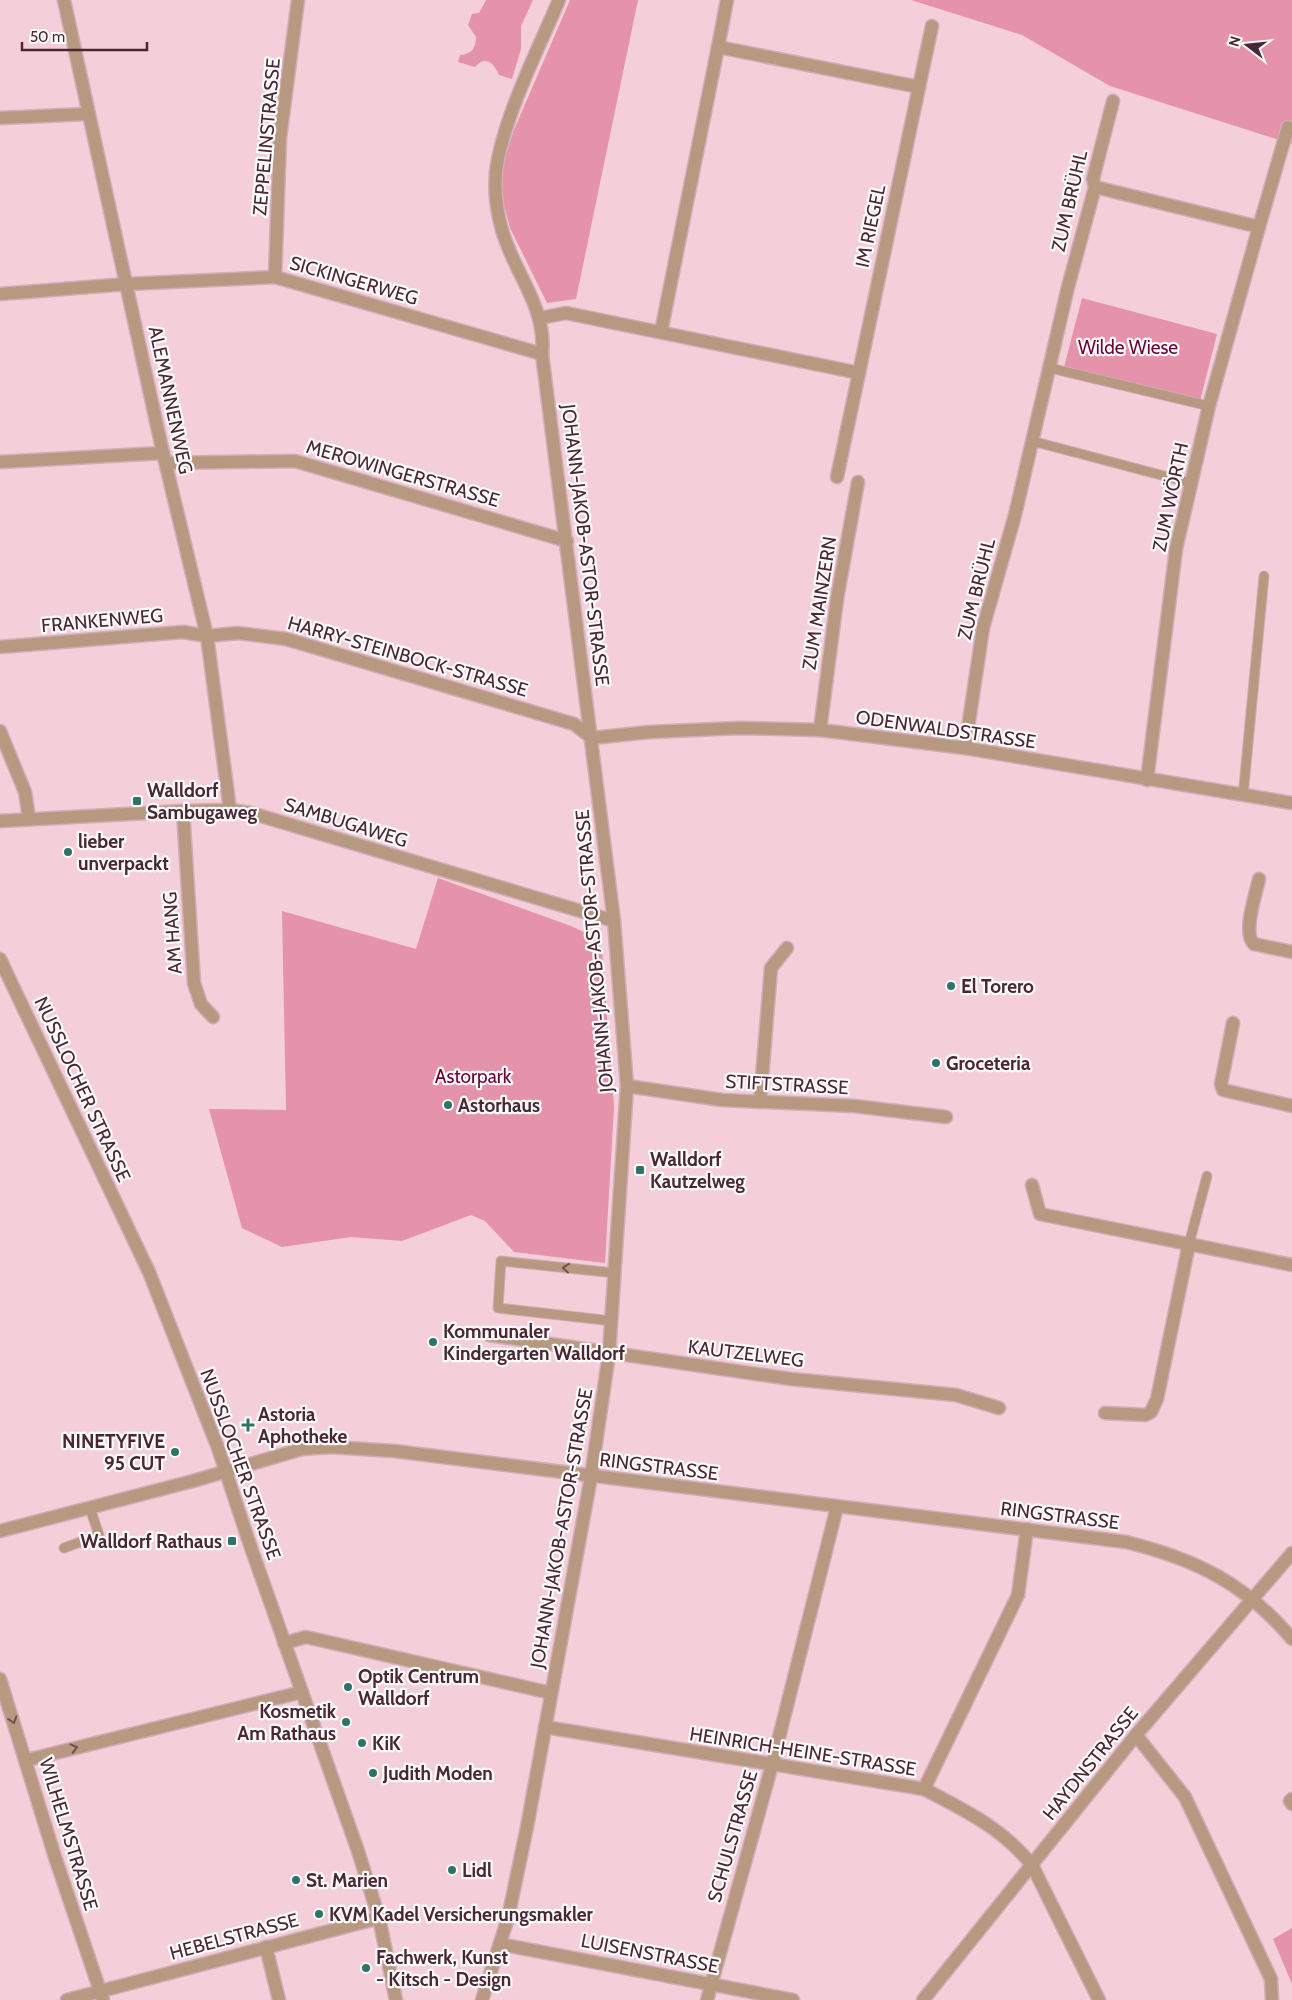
<svg xmlns="http://www.w3.org/2000/svg" width="1292" height="2000" font-family="Cabin,sans-serif">
  <style>
    .green { fill: #e493ab }
    .lines { fill: none; stroke-linecap: round; stroke-linejoin: round }
    .service-casing { stroke: #d2adb8; stroke-width: 11 }
    .minor-casing { stroke: #d2adb8; stroke-width: 15 }
    .tertiary-casing { stroke: #d2adb8; stroke-width: 15 }
    .service { stroke: #b79981; stroke-width: 9 }
    .minor { stroke: #b79981; stroke-width: 12 }
    .tertiary { stroke: #b79981; stroke-width: 12 }
    .oneway { stroke: #704f4e }
    .poi-dot { fill: #2d7367; stroke: #fbfbfb; stroke-width: 2 }
    .labels { text-anchor: middle; stroke-width: 4.5; stroke-linejoin: round; paint-order: stroke }
    .street-label { font-size: 19px; fill: #4a2732; stroke: #fbfbfb }
    .park-label { font-size: 19px; fill: #6b0235; stroke: #fbfbfb }
    .poi-label { font-size: 19px; font-weight: bold; fill: #4a2732; stroke: #fbfbfb; text-anchor: start }
  </style>
  <rect width="100%" height="100%" fill="#f4cfd9"/>
  <!-- green -->
  <g class="green">
    <path d="M486 0H533L521 26V49L512 79 499 75C494 63 485 55 475 67L458 62 460 55C472 54 476 48 476 37L468 25 472 14 479 13Z"/>
    <polygon points="570,0 638,0 576,299 547,303 510,228 503,201 503,165 513,132"/>
    <polygon points="911,0 1292,0 1292,144 1110,86 1022,35"/>
    <polygon points="1082,298 1217,334 1200,401 1064,367"/>
    <polygon points="438,878 571,926 592,936 602,949 614,1107 605,1263 514,1252 485,1221 471,1215 402,1241 351,1237 282,1247 242,1228 209,1109 286,1110 282,911 416,949"/>
    <polygon points="1292,1928 1292,1984 1273,1939"/>
  </g>
  <g class="lines">
    <defs>
      <g id="service">
        <polyline points="1050,368 1209,406"/>
        <polyline points="1032,441 1191,483"/>
        <polyline points="1243,796 1264,576"/>
        <polyline points="1189,1244 1207,1176"/>
        <polyline points="612,1321 498,1308 501,1261 615,1273"/>
        <polyline points="64,1548 99,1535 90,1508"/>
      </g>
      <g id="minor">
        <polyline points="64,0 163,453 207,636 230,810"/>
        <polyline points="718,47 727,0"/>
        <polyline points="919,87 932,26"/>
        <polyline points="0,118 87,114"/>
        <polyline points="1095,187 1259,227 1209,406 1176,549 1147,780"/>
        <polyline points="1259,227 1288,127"/>
        <polyline points="275,277 280,138 298,0"/>
        <polyline points="0,294 127,284 275,277 542,354"/>
        <polyline points="540,318 566,313 859,373 919,87 718,47 661,332"/>
        <polyline points="0,462 163,453"/>
        <polyline points="166,463 295,461 567,541"/>
        <polyline points="837,477 859,373"/>
        <polyline points="0,647 183,632 207,636 238,633 286,639 574,724 592,738 650,732 739,728 820,730 965,748 1292,803"/>
        <polyline points="820,730 837,599 858,482"/>
        <polyline points="0,731 25,792 29,818"/>
        <polyline points="965,748 983,628 1015,515 1068,287 1095,187 1093,179 1113,101"/>
        <polyline points="183,811 194,983 201,1004 213,1017"/>
        <polyline points="0,821 183,811 230,810 251,813 614,921"/>
        <path d="M1259 879C1256 894 1242 933 1254 944L1292 952"/>
        <polyline points="1233,1023 1221,1084 1223,1090 1292,1106"/>
        <polyline points="627,1086 722,1100 854,1106 946,1117"/>
        <polyline points="760,1102 771,968 787,948"/>
        <polyline points="1032,1185 1040,1214 1292,1265"/>
        <polyline points="489,1335 791,1379 956,1395 999,1408"/>
        <polyline points="1105,1413 1145,1415 1151,1412 1157,1399 1189,1244"/>
        <path d="M0 1531 193 1481 302 1449 331 1447 394 1451 1126 1542C1195 1559 1245 1583 1292 1639"/>
        <polyline points="284,1643 306,1637 551,1693"/>
        <polyline points="0,1679 54,1854 103,2000"/>
        <path d="M545 1727 924 1789C966 1811 1002 1828 1032 1865L1099 2000"/>
        <polyline points="1136,1735 1185,1797 1271,1979 1272,2000"/>
        <polyline points="27,1760 302,1692"/>
        <polyline points="924,1789 1018,1595 1027,1529"/>
        <polyline points="1292,1799 1290,1801 1292,1804"/>
        <polyline points="500,1944 793,2000"/>
        <polyline points="266,1947 279,2000"/>
        <polyline points="67,2000 379,1918"/>
        <path d="M482 2000 508 1918 527 1827 591 1477 609 1354 627 1086 614 921 542 354C547 307 514 273 502 230 496 208 493 182 498 159 509 106 538 50 559 0"/>
        <polyline points="707,2000 772,1765 837,1507"/>
        <polyline points="923,2000 1136,1735 1292,1553"/>
      </g>
      <polyline id="tertiary" points="0,959 149,1272 218,1448 249,1542 358,1851 379,1918 396,2000"/>
    </defs>
    <!-- service casing -->
    <use href="#service" class="service-casing"/>
    <!-- minor casing -->
    <use href="#minor" class="minor-casing"/>
    <!-- tertiary casing -->
    <use href="#tertiary" class="tertiary-casing"/>
    <!-- service -->
    <use href="#service" class="service"/>
    <!-- minor -->
    <use href="#minor" class="minor"/>
    <!-- tertiary -->
    <use href="#tertiary" class="tertiary"/>
  </g>
  <!-- one-way arrows -->
  <defs><path id="oneway-chevron" d="M-2-3.5L2.5 0L-2 3.5" fill="none" stroke-width="1.6" stroke-linecap="round" stroke-linejoin="round" transform="scale(1.25)"/></defs>
  <g class="oneway">
    <use href="#oneway-chevron" transform="translate(566 1268) rotate(-174)"/>
    <use href="#oneway-chevron" transform="translate(13 1720) rotate(72)"/>
    <use href="#oneway-chevron" transform="translate(74 1748) rotate(-14)"/>
  </g>
  <!-- markers -->
  <g class="poi-dot">
    <rect x="132" y="796" width="10" height="10" rx="2.5"/>
    <circle cx="68" cy="852" r="5"/>
    <circle cx="951" cy="986" r="5"/>
    <circle cx="936" cy="1063" r="5"/>
    <circle cx="448" cy="1105" r="5"/>
    <rect x="635" y="1165" width="10" height="10" rx="2.5"/>
    <circle cx="433" cy="1342" r="5"/>
    <path d="M245.5 1417.5h5v5h5v5h-5v5h-5v-5h-5v-5h5z"/>
    <circle cx="175" cy="1452" r="5"/>
    <rect x="227" y="1536" width="10" height="10" rx="2.5"/>
    <circle cx="348" cy="1687" r="5"/>
    <circle cx="346" cy="1722" r="5"/>
    <circle cx="362" cy="1743" r="5"/>
    <circle cx="373" cy="1773" r="5"/>
    <circle cx="452" cy="1870" r="5"/>
    <circle cx="296" cy="1880" r="5"/>
    <circle cx="319" cy="1914" r="5"/>
    <circle cx="366" cy="1968" r="5"/>
  </g>
  <g class="labels">
    <!-- street labels -->
    <g class="street-label">
      <text transform="translate(266 137) rotate(-85)" y="7">ZEPPELINSTRASSE</text>
      <text transform="translate(1069 201) rotate(-77)" y="7">ZUM BRÜHL</text>
      <text transform="translate(870 226) rotate(-78)" y="7">IM RIEGEL</text>
      <text transform="translate(354 280) rotate(16)" y="7">SICKINGERWEG</text>
      <text transform="translate(171 400) rotate(78)" y="7">ALEMANNENWEG</text>
      <text transform="translate(403 473) rotate(16)" y="7">MEROWINGERSTRASSE</text>
      <text transform="translate(1170 497) rotate(-78)" y="7">ZUM WÖRTH</text>
      <text transform="translate(586 545) rotate(83)" y="7">JOHANN-JAKOB-ASTOR-STRASSE</text>
      <text transform="translate(976 589) rotate(-76)" y="7">ZUM BRÜHL</text>
      <text transform="translate(819 603) rotate(-81)" y="7">ZUM MAINZERN</text>
      <text transform="translate(102 620) rotate(-5)" y="7">FRANKENWEG</text>
      <text transform="translate(408 656) rotate(16)" y="7">HARRY-STEINBOCK-STRASSE</text>
      <text transform="translate(946 729) rotate(8)" y="7">ODENWALDSTRASSE</text>
      <text transform="translate(346 822) rotate(17)" y="7">SAMBUGAWEG</text>
      <text transform="translate(172 933) rotate(-94)" y="7">AM HANG</text>
      <text transform="translate(594 951) rotate(-95)" y="7">JOHANN-JAKOB-ASTOR-STRASSE</text>
      <text transform="translate(787 1084) rotate(3)" y="7">STIFTSTRASSE</text>
      <text transform="translate(83 1089) rotate(65)" y="7">NUSSLOCHER STRASSE</text>
      <text transform="translate(746 1353) rotate(7)" y="7">KAUTZELWEG</text>
      <text transform="translate(241 1464) rotate(70)" y="7">NUSSLOCHER STRASSE</text>
      <text transform="translate(659 1466) rotate(7)" y="7">RINGSTRASSE</text>
      <text transform="translate(1060 1515) rotate(7)" y="7">RINGSTRASSE</text>
      <text transform="translate(561 1528) rotate(-80)" y="7">JOHANN-JAKOB-ASTOR-STRASSE</text>
      <text transform="translate(803 1751) rotate(9)" y="7">HEINRICH-HEINE-STRASSE</text>
      <text transform="translate(1090 1763) rotate(-51)" y="7">HAYDNSTRASSE</text>
      <text transform="translate(69 1834) rotate(73)" y="7">WILHELMSTRASSE</text>
      <text transform="translate(732 1836) rotate(-74)" y="7">SCHULSTRASSE</text>
      <text transform="translate(234 1936) rotate(-15)" y="7">HEBELSTRASSE</text>
      <text transform="translate(650 1953) rotate(11)" y="7">LUISENSTRASSE</text>
    </g>
    <!-- park labels -->
    <g class="park-label">
      <text x="1128" y="354">Wilde Wiese</text>
      <text x="473" y="1083">Astorpark</text>
    </g>
    <!-- poi labels -->
    <g class="poi-label">
      <text x="147" y="797">Walldorf<tspan x="147" dy="22">Sambugaweg</tspan></text>
      <text x="78" y="848">lieber<tspan x="78" dy="22">unverpackt</tspan></text>
      <text x="961" y="993">El Torero</text>
      <text x="946" y="1070">Groceteria</text>
      <text x="458" y="1112">Astorhaus</text>
      <text x="650" y="1166">Walldorf<tspan x="650" dy="22">Kautzelweg</tspan></text>
      <text x="443" y="1338">Kommunaler<tspan x="443" dy="22">Kindergarten Walldorf</tspan></text>
      <text x="258" y="1421">Astoria<tspan x="258" dy="22">Aphotheke</tspan></text>
      <text x="165" y="1448" text-anchor="end">NINETYFIVE<tspan x="165" dy="22">95 CUT</tspan></text>
      <text x="222" y="1548" text-anchor="end">Walldorf Rathaus</text>
      <text x="358" y="1683">Optik Centrum<tspan x="358" dy="22">Walldorf</tspan></text>
      <text x="336" y="1718" text-anchor="end">Kosmetik<tspan x="336" dy="22">Am Rathaus</tspan></text>
      <text x="372" y="1750">KiK</text>
      <text x="383" y="1780">Judith Moden</text>
      <text x="462" y="1877">Lidl</text>
      <text x="306" y="1887">St. Marien</text>
      <text x="329" y="1921">KVM Kadel Versicherungsmakler</text>
      <text x="376" y="1964">Fachwerk, Kunst<tspan x="376" dy="22">- Kitsch - Design</tspan></text>
    </g>
  </g>
  <!-- north arrow -->
  <g transform="translate(1247 45) rotate(286)" stroke="#fbfbfb" stroke-width="4" paint-order="stroke">
  <path d="M0-4L9 19L0 12L-9 19Z" fill="#4a2732"/>
  <text y="-8" font-size="14" font-weight="bold" text-anchor="middle" fill="#4a2732">N</text>
  </g>
  <!-- scale -->
  <path d="M22 42v8h125v-8" fill="none" stroke="#4a2732" stroke-width="2.5"/>
  <text x="30" y="42" font-size="15" fill="#4a2732" stroke="#fbfbfb" stroke-width="4" paint-order="stroke">50 m</text>
</svg>
